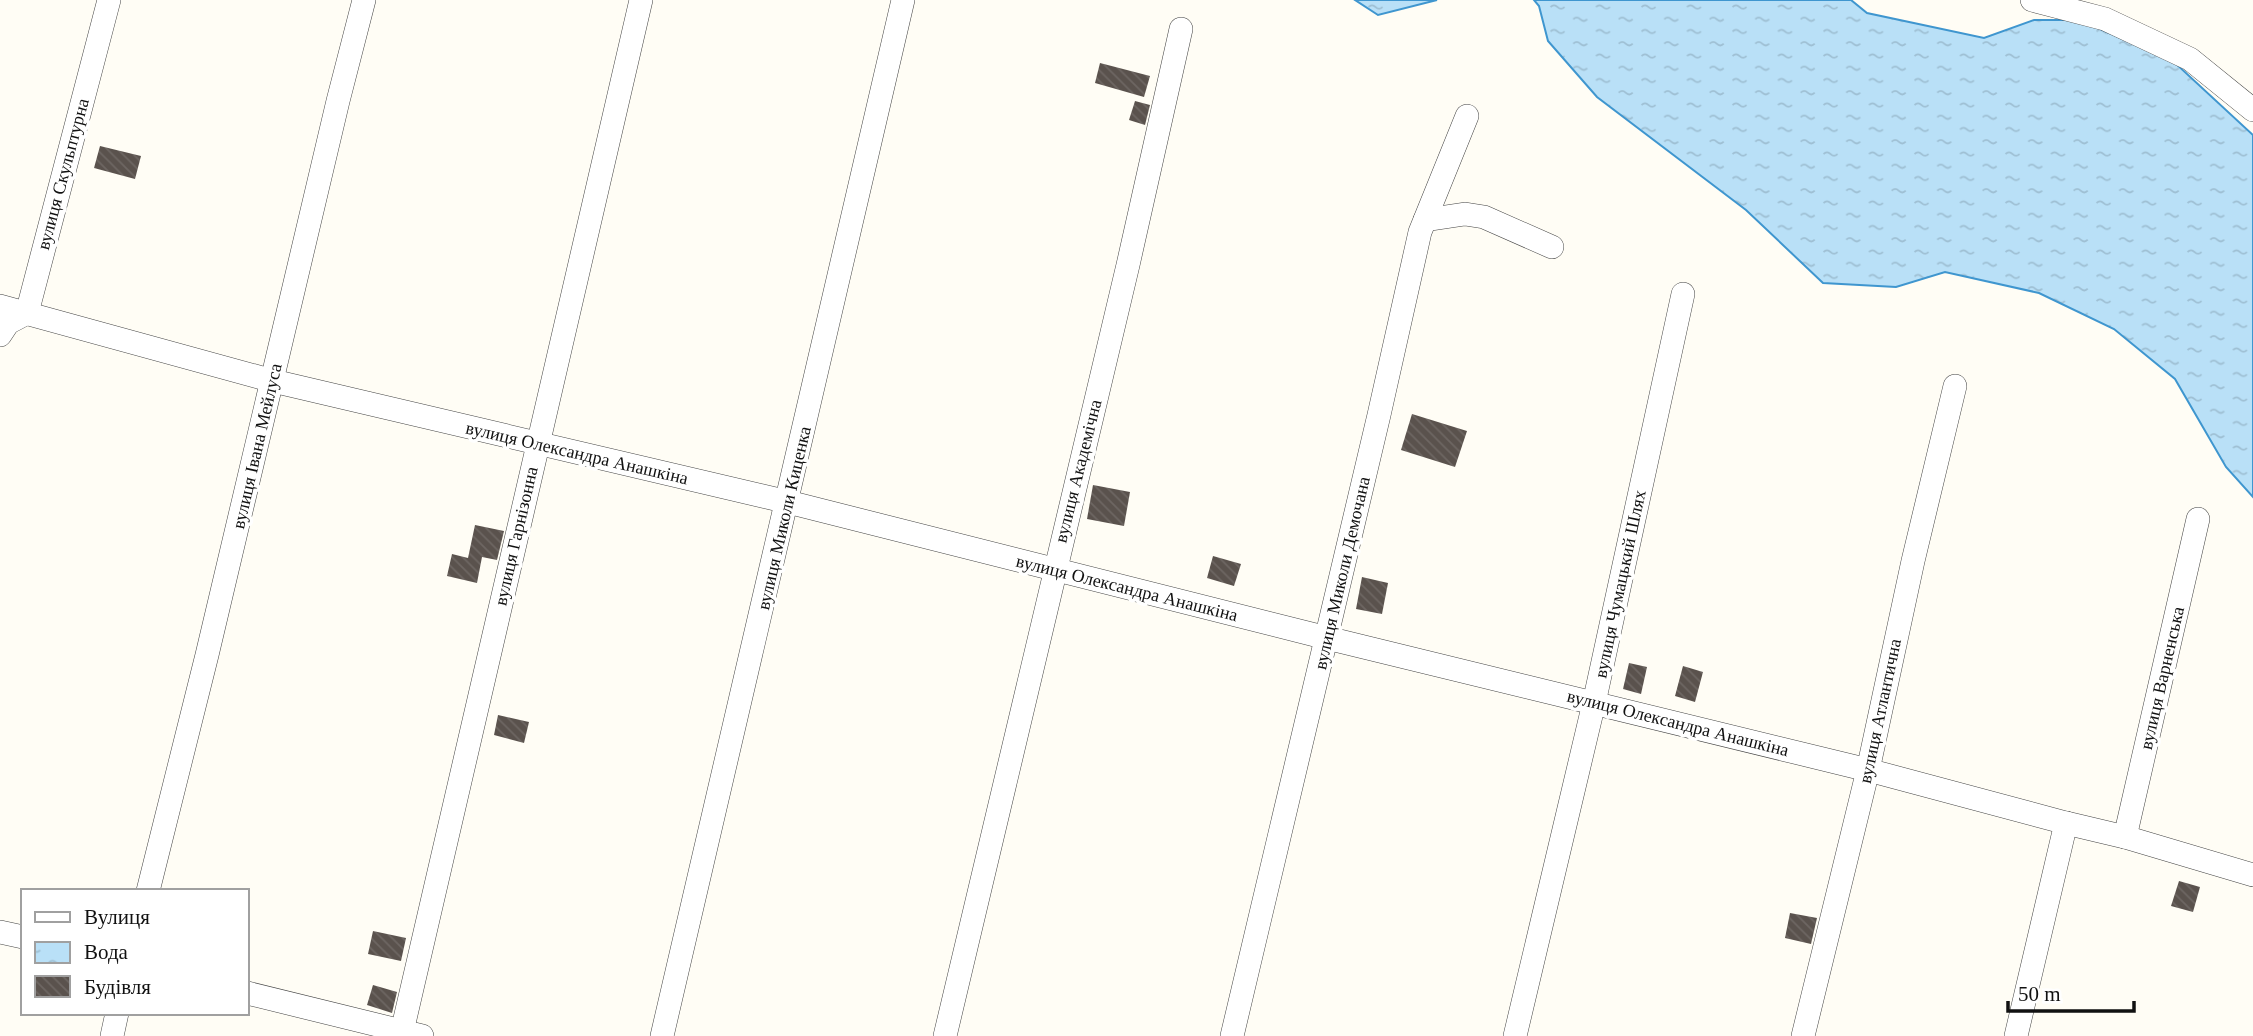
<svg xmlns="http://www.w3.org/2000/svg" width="2253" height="1036" font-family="'Times New Roman',serif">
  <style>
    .water { fill: url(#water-ripples); stroke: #3f96cf; stroke-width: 2 }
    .building { fill: url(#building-back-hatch) }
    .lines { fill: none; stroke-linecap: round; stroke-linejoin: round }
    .minor-casing { stroke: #444; stroke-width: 24 }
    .minor { stroke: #fff; stroke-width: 23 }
    .labels { text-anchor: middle; stroke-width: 7; stroke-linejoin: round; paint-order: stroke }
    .street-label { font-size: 18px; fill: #111; stroke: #fff }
  </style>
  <defs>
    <pattern id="water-ripples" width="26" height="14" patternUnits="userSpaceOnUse" patternTransform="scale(1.75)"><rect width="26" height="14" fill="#b9e0f7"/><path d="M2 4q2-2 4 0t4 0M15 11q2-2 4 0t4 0" fill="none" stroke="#9ebfd3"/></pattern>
    <pattern id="building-back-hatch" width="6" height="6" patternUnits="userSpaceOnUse" patternTransform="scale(1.75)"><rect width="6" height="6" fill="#5a524d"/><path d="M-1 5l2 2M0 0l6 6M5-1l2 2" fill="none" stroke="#6d6662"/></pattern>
  </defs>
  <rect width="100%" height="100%" fill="#fffdf5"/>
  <!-- water -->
  <g class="water">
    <polygon points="1355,0 1437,0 1378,15"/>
    <polygon points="1534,0 1851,0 1867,13 1984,38 2034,20 2080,20 2173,61 2253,135 2253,497 2226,467 2175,379 2114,329 2039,293 1945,272 1896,287 1823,283 1746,210 1597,97 1548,41 1539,6"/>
  </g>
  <!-- building -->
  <g class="building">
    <polygon points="1100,63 1150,76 1144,97 1095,83"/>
    <polygon points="1135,101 1150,105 1145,125 1129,120"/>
    <polygon points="100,146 141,156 135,179 94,168"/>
    <polygon points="1412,414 1467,431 1455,467 1401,450"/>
    <polygon points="1093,485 1130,492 1124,526 1087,519"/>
    <polygon points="475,525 504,531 497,560 482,557 477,583 447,576 452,554 468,558"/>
    <polygon points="1213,556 1241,564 1234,586 1207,578"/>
    <polygon points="1362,577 1388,583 1382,614 1356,609"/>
    <polygon points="1629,663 1647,667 1641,694 1623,689"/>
    <polygon points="1683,666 1703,672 1695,702 1675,696"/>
    <polygon points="498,715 529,722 524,743 494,735"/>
    <polygon points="2179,881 2200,887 2193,912 2171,906"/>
    <polygon points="1790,913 1817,918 1811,944 1785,938"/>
    <polygon points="373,931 406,938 401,961 368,954"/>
    <polygon points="373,985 397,992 392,1013 367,1005"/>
  </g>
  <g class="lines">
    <defs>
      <g id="minor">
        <polyline points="2032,0 2105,19 2190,59 2253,110"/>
        <polyline points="1425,220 1465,214 1484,217 1552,247"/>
        <polyline points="0,306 273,381 788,502 1327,638 1868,770 2066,823 2125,837 2253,875"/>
        <polyline points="0,335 8,323 27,313 109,0"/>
        <polyline points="2125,837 2198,519"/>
        <polyline points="148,891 207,655 338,101 364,0"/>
        <polyline points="0,932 23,937"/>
        <polyline points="247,993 422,1036"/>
        <polyline points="112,1036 117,1013"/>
        <polyline points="401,1036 641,0"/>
        <polyline points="662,1036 903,0"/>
        <polyline points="945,1036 1128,265 1181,29"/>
        <polyline points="1232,1036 1379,415 1420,232 1467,116"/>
        <polyline points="1515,1036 1594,703 1683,294"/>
        <polyline points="1803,1036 1868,770 1913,561 1955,386"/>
        <polyline points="2016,1036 2066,823"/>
      </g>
    </defs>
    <!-- minor casing -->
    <use href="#minor" class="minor-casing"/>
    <!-- minor -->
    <use href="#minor" class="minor"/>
  </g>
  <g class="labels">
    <!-- street labels -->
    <g class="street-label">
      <text transform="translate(63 174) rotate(-75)" y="6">вулиця Скульптурна</text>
      <text transform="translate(257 446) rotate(-77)" y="6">вулиця Івана Мейлуса</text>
      <text transform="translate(577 453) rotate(13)" y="6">вулиця Олександра Анашкіна</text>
      <text transform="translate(1078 471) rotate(-76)" y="6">вулиця Академічна</text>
      <text transform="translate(784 518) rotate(-77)" y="6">вулиця Миколи Киценка</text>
      <text transform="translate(516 536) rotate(-77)" y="6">вулиця Гарнізонна</text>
      <text transform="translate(1342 573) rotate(-77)" y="6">вулиця Миколи Демочана</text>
      <text transform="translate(1620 584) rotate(-78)" y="6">вулиця Чумацький Шлях</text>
      <text transform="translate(1127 588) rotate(14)" y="6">вулиця Олександра Анашкіна</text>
      <text transform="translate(2162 678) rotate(-77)" y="6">вулиця Варненська</text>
      <text transform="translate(1880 711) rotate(-78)" y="6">вулиця Атлантична</text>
      <text transform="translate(1678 723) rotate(14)" y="6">вулиця Олександра Анашкіна</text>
    </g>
  </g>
  <!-- legend -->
  <rect x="21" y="889" width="228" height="126" fill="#ffffff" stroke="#a0a0a0" stroke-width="2"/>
  <rect x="35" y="912" width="35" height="10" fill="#ffffff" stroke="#a0a0a0" stroke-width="2"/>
  <text x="84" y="924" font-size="21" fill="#111111">Вулиця</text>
  <rect x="35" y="942" width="35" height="21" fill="url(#water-ripples)" stroke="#a0a0a0" stroke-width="2"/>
  <text x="84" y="959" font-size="21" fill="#111111">Вода</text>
  <rect x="35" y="976" width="35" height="21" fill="url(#building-back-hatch)" stroke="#a0a0a0" stroke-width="2"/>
  <text x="84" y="994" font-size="21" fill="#111111">Будівля</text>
  <!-- scale -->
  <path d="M2008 1001v10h126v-10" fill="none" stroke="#111111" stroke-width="3.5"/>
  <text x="2018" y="1001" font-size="21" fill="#111111" stroke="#ffffff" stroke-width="5" paint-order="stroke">50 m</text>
</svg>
